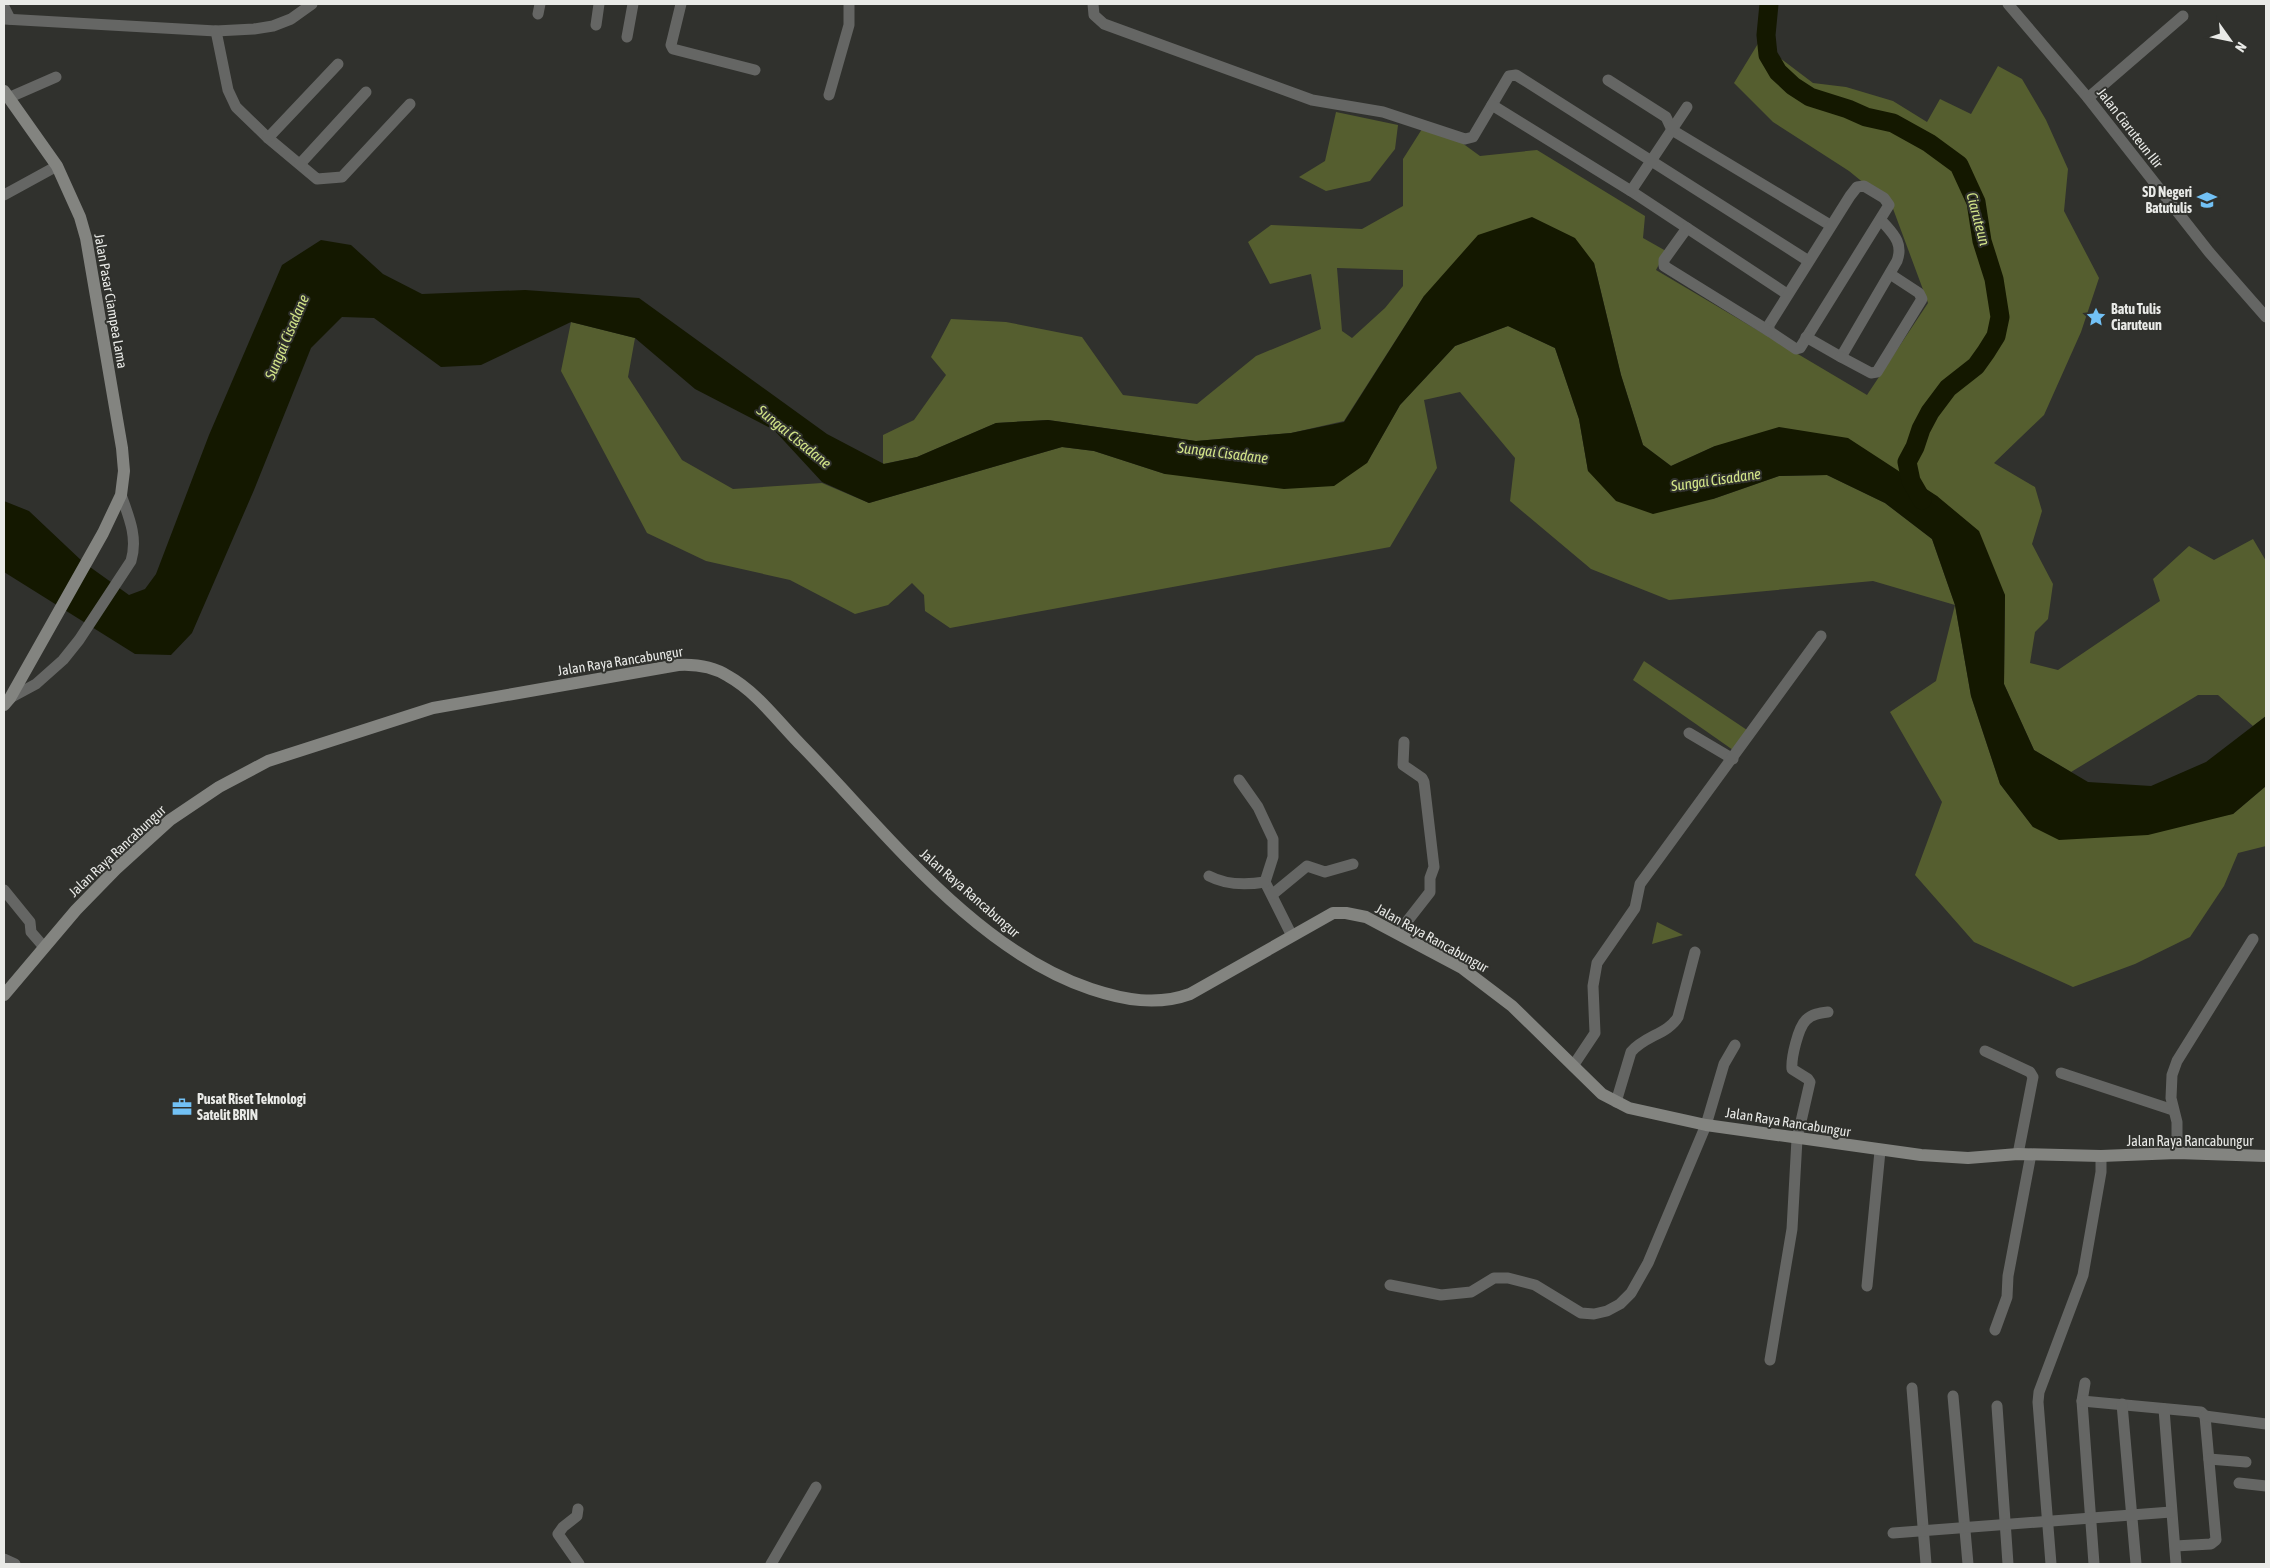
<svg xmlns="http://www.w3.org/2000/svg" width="2270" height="1568" font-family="'Asap Condensed',sans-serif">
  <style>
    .green { fill: #555e2f; fill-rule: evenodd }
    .water { fill: #141800 }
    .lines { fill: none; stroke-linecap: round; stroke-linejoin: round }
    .river { stroke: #141800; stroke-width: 19 }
    .street { stroke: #656664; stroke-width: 11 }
    .secondary { stroke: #838480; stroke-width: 12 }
    .labels { text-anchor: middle; stroke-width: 4; stroke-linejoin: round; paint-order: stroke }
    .street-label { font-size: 14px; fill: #e9eae7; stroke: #30312d }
    .poi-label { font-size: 14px; font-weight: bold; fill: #e9eae7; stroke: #30312d; text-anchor: start }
    .water-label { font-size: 15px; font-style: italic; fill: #d2e488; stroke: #30312d }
  </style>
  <rect width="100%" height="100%" fill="#30312d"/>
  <!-- green -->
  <g class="green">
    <path d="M1759 42 1813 83 1846 87 1893 101 1927 122 1940 99 1971 114 1998 66 2022 79 2046 120 2068 169 2064 211 2099 278 2081 332 2044 415 1994 463 2035 487 2042 511 2032 544 2053 584 2048 619 2035 632 2030 663 2058 670 2160 601 2153 579 2189 546 2214 560 2253 539 2266 561V716L2253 726 2218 695H2198L2071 772 2034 750 2004 684 2005 595 1937 496 1715 446 1671 466 1643 445 1621 375 1594 263 1424 296 1344 421 1291 433 1196 441 1048 420 996 423 917 457 883 464V435L914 420 946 375 931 357 951 319 1006 322 1082 337 1123 395 1197 404 1256 356 1321 329 1311 274 1270 284 1248 242 1271 225 1362 229 1403 206V159L1422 129 1447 132 1480 156 1537 150 1645 216 1643 238 1666 251 1656 270 1867 395 1928 303 1892 206 1849 171 1773 122 1734 83ZM1337 268 1403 270V286L1385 308 1352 338 1342 331Z"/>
    <polygon points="1336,112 1398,125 1395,149 1370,181 1326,191 1299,177 1325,161"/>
    <polygon points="571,322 635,338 628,377 682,460 733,489 822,483 869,503 1062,447 1094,451 1165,474 1367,463 1400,405 1455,346 1508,326 1555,348 1579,419 1588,471 1713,499 1779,476 1827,475 1885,503 1932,539 1955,605 1971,696 2000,784 2033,827 2233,814 2266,786 2266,846 2238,853 2224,886 2190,937 2135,964 2073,987 1974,942 1915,875 1942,802 1890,712 1936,681 1955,605 1873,581 1669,600 1591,569 1510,501 1515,458 1460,392 1424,400 1437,468 1390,547 950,628 925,611 924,595 912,583 888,605 855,614 790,580 706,561 647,533 561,371"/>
    <polygon points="1644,661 1747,730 1733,750 1633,680"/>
    <polygon points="1657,922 1683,935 1652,944"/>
  </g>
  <!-- water -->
  <polygon class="water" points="1532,217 1575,238 1594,263 1621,375 1643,445 1671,466 1715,446 1779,427 1848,438 1937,496 1979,531 2005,595 2004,684 2034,750 2088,782 2151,786 2206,762 2266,716 2266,786 2233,814 2148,835 2059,840 2033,827 2000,784 1971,696 1955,605 1932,539 1885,503 1827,475 1779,476 1713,499 1653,514 1616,501 1588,471 1579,419 1555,348 1508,326 1455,346 1400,405 1367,463 1334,486 1284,489 1165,474 1094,451 1062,447 869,503 822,482 774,430 695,389 635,338 571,322 481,365 441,367 374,318 342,317 311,348 254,490 192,633 171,655 135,654 4,572 4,501 29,511 83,562 129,595 145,589 156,574 209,435 282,265 321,240 351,245 383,274 422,294 525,290 639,298 827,434 884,464 917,457 996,423 1048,420 1196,441 1291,433 1344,422 1424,296 1478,235"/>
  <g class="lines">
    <!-- river -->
    <polyline class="river" points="1769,4 1766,35 1768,55 1778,72 1793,86 1810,97 1848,109 1866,117 1893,123 1929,143 1959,165 1976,202 1982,241 1994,279 2000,317 1996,336 1986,352 1976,366 1948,388 1930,412 1921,429 1915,447 1907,462 1911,481 1922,500"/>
    <!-- street -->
    <g class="street">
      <polyline points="681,4 671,45 673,49 755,70"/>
      <polyline points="1093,4 1094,15 1104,24 1312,100 1383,112 1465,139 1473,137 1509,76 1516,75 1807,260"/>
      <polyline points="2008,4 2088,98 2209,252 2266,317"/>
      <polyline points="4,7 10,19"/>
      <polyline points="538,14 540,4"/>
      <polyline points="4,19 216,31 254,29 273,26 291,19 312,4"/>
      <polyline points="596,25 599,4"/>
      <polyline points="216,31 228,90 236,107 268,138 317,179 342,177 410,104"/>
      <polyline points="627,37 633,4"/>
      <polyline points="1608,80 1666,117 1672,130 1830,225"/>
      <polyline points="829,95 849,25 849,4"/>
      <polyline points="8,98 56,77"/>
      <polyline points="2088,98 2183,16"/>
      <polyline points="1492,105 1631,191 1787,294"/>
      <polyline points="268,138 338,64"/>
      <polyline points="300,164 366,92"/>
      <polygon points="1864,186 1884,198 1889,205 1800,348 1796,349 1769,331 1769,325 1850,196 1857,187"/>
      <polyline points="1631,191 1687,107"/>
      <polyline points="4,195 57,166"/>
      <polyline points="1687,228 1664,260 1664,266 1769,331"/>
      <path d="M1806 337 1841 357 1897 261C1904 242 1892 233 1881 220"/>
      <polyline points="1841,357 1871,373 1877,372 1922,299 1919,293 1890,274"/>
      <path d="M10 698 36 684 63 660 79 640 131 561C138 538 129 517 121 495"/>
      <polyline points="1689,733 1733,759"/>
      <polyline points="1239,780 1258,807 1273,839 1273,857 1265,882 1292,936"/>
      <path d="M1209 876C1226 885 1247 885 1265 882"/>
      <polyline points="4,890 30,922 31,932 44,947"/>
      <polyline points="1273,894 1307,866 1325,872 1353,864"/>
      <polyline points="1398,933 1430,892 1430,878 1434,867 1424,782 1422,778 1403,765 1404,742"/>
      <polyline points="1985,1051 2030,1072 2033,1077 2018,1154"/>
      <polyline points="1573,1066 1595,1033 1593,986 1597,963 1635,908 1640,884 1821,636"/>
      <polyline points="2061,1073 2173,1110"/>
      <path d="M1616 1102 1631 1052C1644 1036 1668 1034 1678 1017L1695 952"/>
      <polyline points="2177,1153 2177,1122 2171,1098 2172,1075 2177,1061 2253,939"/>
      <polyline points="1390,1285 1441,1295 1471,1292 1494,1278 1508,1278 1535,1285 1581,1313 1594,1314 1607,1311 1620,1304 1631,1293 1648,1263 1706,1125 1724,1064 1735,1045"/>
      <polyline points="1867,1286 1880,1151"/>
      <polyline points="1995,1330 2007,1297 2008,1276 2031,1154"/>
      <path d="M1770 1360 1792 1229 1797 1139 1810 1082 1808 1079 1792 1069C1791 1058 1798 1028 1806 1020 1812 1014 1820 1013 1828 1012"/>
      <polyline points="2085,1383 2082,1401 2094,1564"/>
      <polyline points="1912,1388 1926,1564"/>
      <polyline points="1953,1396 1968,1564"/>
      <polyline points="2082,1401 2201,1412 2205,1416 2216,1540 2211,1544 2175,1546"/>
      <polyline points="2122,1404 2136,1564"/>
      <polyline points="1997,1406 2008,1564"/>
      <polyline points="2164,1409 2176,1564"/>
      <polyline points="2205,1416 2266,1424"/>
      <polyline points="2209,1459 2246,1462"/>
      <polyline points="2239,1483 2266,1486"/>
      <polyline points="578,1509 577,1516 563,1527 558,1534 579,1564"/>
      <polyline points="1893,1533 2171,1512"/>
      <polyline points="4,1559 15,1564"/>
      <polyline points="771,1564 816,1487"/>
      <polyline points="2051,1564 2038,1402 2039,1392 2083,1275 2101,1172 2101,1156"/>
    </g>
    <!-- secondary -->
    <g class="secondary">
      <polyline points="4,91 57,166 80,217 86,238 122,448 124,471 121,495 103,533 10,698 4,705"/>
      <path d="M4 995 76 910 116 869 170 820 219 787 268 761 433 708 678 665C696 664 712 666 728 676 757 692 779 723 802 746 886 832 975 950 1091 989 1124 1000 1157 1006 1190 994L1333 913H1346L1366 917 1462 968 1512 1006 1602 1094 1629 1108 1706 1125 1921 1155 1968 1158 2018 1154 2101 1156 2177 1153 2266 1156"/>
    </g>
  </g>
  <!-- icons -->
  <defs>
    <symbol id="school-bare" viewBox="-9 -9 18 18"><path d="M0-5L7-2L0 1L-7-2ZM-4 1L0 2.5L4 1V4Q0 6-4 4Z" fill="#72c1f5" stroke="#30312d" stroke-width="2.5" paint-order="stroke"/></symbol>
    <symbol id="sight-bare" viewBox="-9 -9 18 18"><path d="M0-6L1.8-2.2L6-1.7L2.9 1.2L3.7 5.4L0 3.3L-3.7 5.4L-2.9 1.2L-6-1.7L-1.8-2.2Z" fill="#72c1f5" stroke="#30312d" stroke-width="2.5" paint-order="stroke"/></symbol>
    <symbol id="office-bare" viewBox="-9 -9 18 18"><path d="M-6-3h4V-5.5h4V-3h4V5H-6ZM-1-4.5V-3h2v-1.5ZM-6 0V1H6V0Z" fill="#72c1f5" stroke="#30312d" stroke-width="2.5" paint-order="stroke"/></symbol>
  </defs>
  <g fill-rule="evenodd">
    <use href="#school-bare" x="2193" y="186" width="28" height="28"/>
    <use href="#sight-bare" x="2082" y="303" width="28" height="28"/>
    <use href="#office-bare" x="168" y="1093" width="28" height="28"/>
  </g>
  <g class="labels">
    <!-- street labels -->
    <g class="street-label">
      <text transform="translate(2130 128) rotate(52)" y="5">Jalan Ciaruteun Ilir</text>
      <text transform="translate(111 301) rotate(80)" y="5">Jalan Pasar Ciampea Lama</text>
      <text transform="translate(620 661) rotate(-9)" y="5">Jalan Raya Rancabungur</text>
      <text transform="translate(117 851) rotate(-43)" y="5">Jalan Raya Rancabungur</text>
      <text transform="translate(970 893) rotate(41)" y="5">Jalan Raya Rancabungur</text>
      <text transform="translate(1432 938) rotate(29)" y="5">Jalan Raya Rancabungur</text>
      <text transform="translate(1788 1122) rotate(9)" y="5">Jalan Raya Rancabungur</text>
      <text x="2190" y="1146">Jalan Raya Rancabungur</text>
    </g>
    <!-- poi labels -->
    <g class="poi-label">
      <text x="2192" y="197" text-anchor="end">SD Negeri<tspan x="2192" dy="16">Batutulis</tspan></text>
      <text x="2111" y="314">Batu Tulis<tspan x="2111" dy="16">Ciaruteun</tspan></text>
      <text x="197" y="1104">Pusat Riset Teknologi<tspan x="197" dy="16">Satelit BRIN</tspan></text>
    </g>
    <!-- water labels -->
    <g class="water-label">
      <text transform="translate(1978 219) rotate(75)" y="5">Ciaruteun</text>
      <text transform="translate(287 337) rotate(-67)" y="5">Sungai Cisadane</text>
      <text transform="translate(794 437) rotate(39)" y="5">Sungai Cisadane</text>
      <text transform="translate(1223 453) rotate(7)" y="5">Sungai Cisadane</text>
      <text transform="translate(1716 480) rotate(-8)" y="5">Sungai Cisadane</text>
    </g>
  </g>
  <!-- border -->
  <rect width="2270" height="1568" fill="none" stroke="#e9eae7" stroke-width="10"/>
  <!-- north arrow -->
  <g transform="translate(2230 40) rotate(123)" stroke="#30312d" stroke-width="4" paint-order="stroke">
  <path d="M0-4L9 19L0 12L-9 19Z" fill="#e9eae7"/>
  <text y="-8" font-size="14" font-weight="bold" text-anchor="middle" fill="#e9eae7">N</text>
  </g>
</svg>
